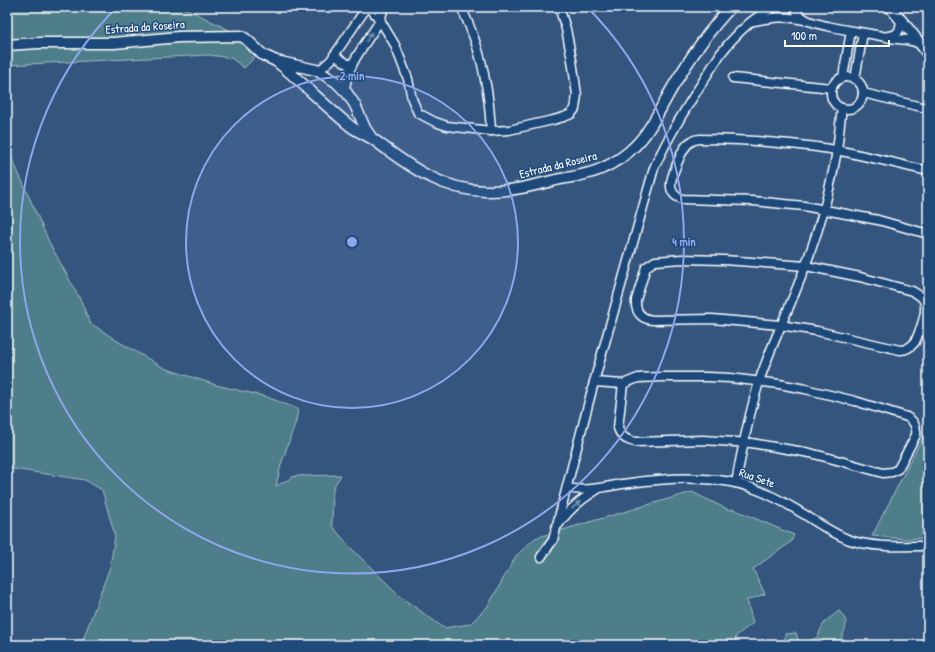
<svg xmlns="http://www.w3.org/2000/svg" width="935" height="652" font-family="'Patrick Hand',sans-serif">
  <style>
    .green { fill: #4d7e89; stroke: #a6bec4 }
    .lines { fill: none; stroke-linecap: round; stroke-linejoin: round }
    .minor-casing { stroke: #fff; stroke-width: 11 }
    .tertiary-casing { stroke: #fff; stroke-width: 13 }
    .minor { stroke: #1f4a7a; stroke-width: 8 }
    .tertiary { stroke: #1f4a7a; stroke-width: 10 }
    .oneway { fill: #7992af }
    .ring { fill: none; stroke: #8ea6ec; stroke-width: 2 }
    .labels { text-anchor: middle; stroke-width: 3; stroke-linejoin: round; paint-order: stroke }
    .street-label { font-size: 12px; fill: #fff; stroke: #1f4a7a }
    .centre { fill: #8ea6ec; stroke: #1f4a7a; stroke-width: 2 }
    .ring-label { font-size: 12px; text-anchor: middle; font-weight: bold; fill: #8ea6ec; stroke: #1f4a7a; stroke-width: 3; stroke-linejoin: round; paint-order: stroke }
  </style>
  <rect width="100%" height="100%" fill="#34557e"/>
  <filter id="ink" filterUnits="userSpaceOnUse"><feTurbulence type="fractalNoise" baseFrequency=".025" numOctaves="2"/><feDisplacementMap in="SourceGraphic" scale="8" xChannelSelector="R" yChannelSelector="G"/><feConvolveMatrix kernelMatrix="1 2 1 2 8 2 1 2 1" color-interpolation-filters="sRGB"/></filter>
  <g filter="url(#ink)">
    <!-- green -->
    <g class="green">
      <polygon points="7,7 183,7 241,36 253,59 244,68 231,58 209,55 7,65"/>
      <polygon points="7,147 49,242 81,301 90,323 119,342 164,368 216,385 267,397 298,409 296,421 281,465 276,486 295,476 341,475 333,488 332,526 351,548 401,597 444,628 470,624 488,606 516,556 535,538 692,492 729,510 733,509 794,535 791,542 753,569 765,594 747,600 753,623 736,636 735,645 81,645 110,567 115,536 102,490 85,480 7,468"/>
      <polygon points="928,427 928,538 905,539 872,536"/>
      <path d="M839 611C849 622 847 626 841 639L824 643 825 645H785V634L796 633 800 645 818 637C823 621 826 621 839 611Z"/>
    </g>
    <g class="lines">
      <defs>
        <g id="minor">
          <polyline points="369,7 380,20 395,45 408,79 412,99 418,113 435,122 447,126 491,131 509,130 553,120 564,117 571,114 575,109 577,95 572,60 566,29 559,7"/>
          <path d="M461 7C472 30 481 54 485 80 489 97 490 114 491 131"/>
          <path d="M794 7C797 13 801 17 807 20 813 23 820 24 827 26 848 31 870 33 891 38 901 40 910 39 920 44"/>
          <path d="M754 21C774 17 785 16 805 20"/>
          <path d="M888 36C899 35 900 30 901 20"/>
          <polyline points="334,55 351,66"/>
          <polyline points="316,70 321,69 331,60 367,7"/>
          <polyline points="843,77 851,31"/>
          <circle cx="847" cy="93" r="16"/>
          <polyline points="733,78 832,88"/>
          <polyline points="855,79 863,33"/>
          <path d="M345 91C346 65 366 44 379 22 382 17 382 12 384 7"/>
          <polyline points="863,93 926,108"/>
          <path d="M928 171C898 164 867 156 836 150 809 145 782 143 755 141 737 140 719 139 700 139 697 139 694 140 692 141 684 145 680 156 677 164 672 176 664 193 682 199L753 201 804 206 878 220 928 234"/>
          <path d="M682 259 724 260 806 266 860 277 912 291C917 294 922 296 924 301 928 311 919 333 915 342 911 347 907 350 900 350L817 331 780 325 712 319 653 320C641 319 635 312 636 300L646 267 655 261Z"/>
          <path d="M594 382 623 384 638 378 662 377H708L730 378 779 384 805 389 855 401 907 417C914 421 917 426 916 435L898 469 892 472 883 473 833 459 810 453 751 443 703 440 635 442C626 440 621 437 618 428L623 384"/>
          <path d="M736 483C742 449 749 415 759 382 772 342 792 304 806 264 819 229 831 187 837 150 839 136 840 122 842 108"/>
          <path d="M567 488C587 493 609 485 630 483 657 479 691 477 718 480 747 483 772 495 797 510 814 520 831 533 850 540 873 548 903 546 928 546"/>
          <path d="M559 524C569 509 583 498 598 489"/>
          <path d="M541 557 553 540 594 382 654 168C672 128 697 91 721 53 732 39 745 25 760 15 764 11 769 10 774 7"/>
        </g>
        <g id="tertiary">
          <polyline points="890,7 911,32 928,54"/>
          <polyline points="7,45 38,43 114,43 179,37 241,36 246,39 263,55 276,61 316,70 336,82 347,93 355,105 365,128 371,137"/>
          <path d="M276 61C301 81 323 104 349 125 357 132 368 135 377 142 410 167 442 190 485 191 509 192 532 186 556 180 571 177 589 175 603 168 614 163 626 155 635 146 651 130 660 109 671 90 688 61 707 32 731 7"/>
        </g>
      </defs>
      <!-- minor casing -->
      <use href="#minor" class="minor-casing"/>
      <!-- tertiary casing -->
      <use href="#tertiary" class="tertiary-casing"/>
      <!-- minor -->
      <use href="#minor" class="minor"/>
      <!-- tertiary -->
      <use href="#tertiary" class="tertiary"/>
    </g>
    <!-- one-way arrows -->
    <defs><path id="oneway-solid" d="M-6-.8H1V-3.2L6.5 0L1 3.2V.8H-6Z"/></defs>
    <g class="oneway">
      <use href="#oneway-solid" transform="translate(369 37) rotate(-58)"/>
      <use href="#oneway-solid" transform="translate(576 505) rotate(-41)"/>
    </g>
  </g>
  <!-- distance rings -->
  <circle cx="352" cy="242" r="166" fill="#8ea6ec" fill-opacity=".12"/>
  <g class="ring">
    <circle cx="352" cy="242" r="166"/>
    <path d="M587 7A332 332 0 1 1 117 7"/>
  </g>
  <g class="labels">
    <!-- street labels -->
    <g class="street-label">
      <text transform="translate(145 27) rotate(-4)" y="4">Estrada da Roseira</text>
      <text transform="translate(558 165) rotate(-14)" y="4">Estrada da Roseira</text>
      <text transform="translate(757 478) rotate(19)" y="4">Rua Sete</text>
    </g>
  </g>
  <circle cx="352" cy="242" r="6" class="centre"/>
  <g class="ring-label">
    <text x="352" y="80">2 min</text>
    <text x="684" y="246">4 min</text>
  </g>
  <!-- margin -->
  <rect width="935" height="652" fill="none" stroke="#1f4a7a" stroke-width="24"/>
  <rect x="12" y="12" width="911" height="628" fill="none" stroke="#fff" stroke-width="1.5" filter="url(#ink)"/>
  <!-- scale -->
  <path d="M785 40v6h104v-6" fill="none" stroke="#ffffff" stroke-width="2"/>
  <text x="791" y="40" font-size="12" fill="#ffffff" stroke="#1f4a7a" stroke-width="3" paint-order="stroke">100 m</text>
</svg>
